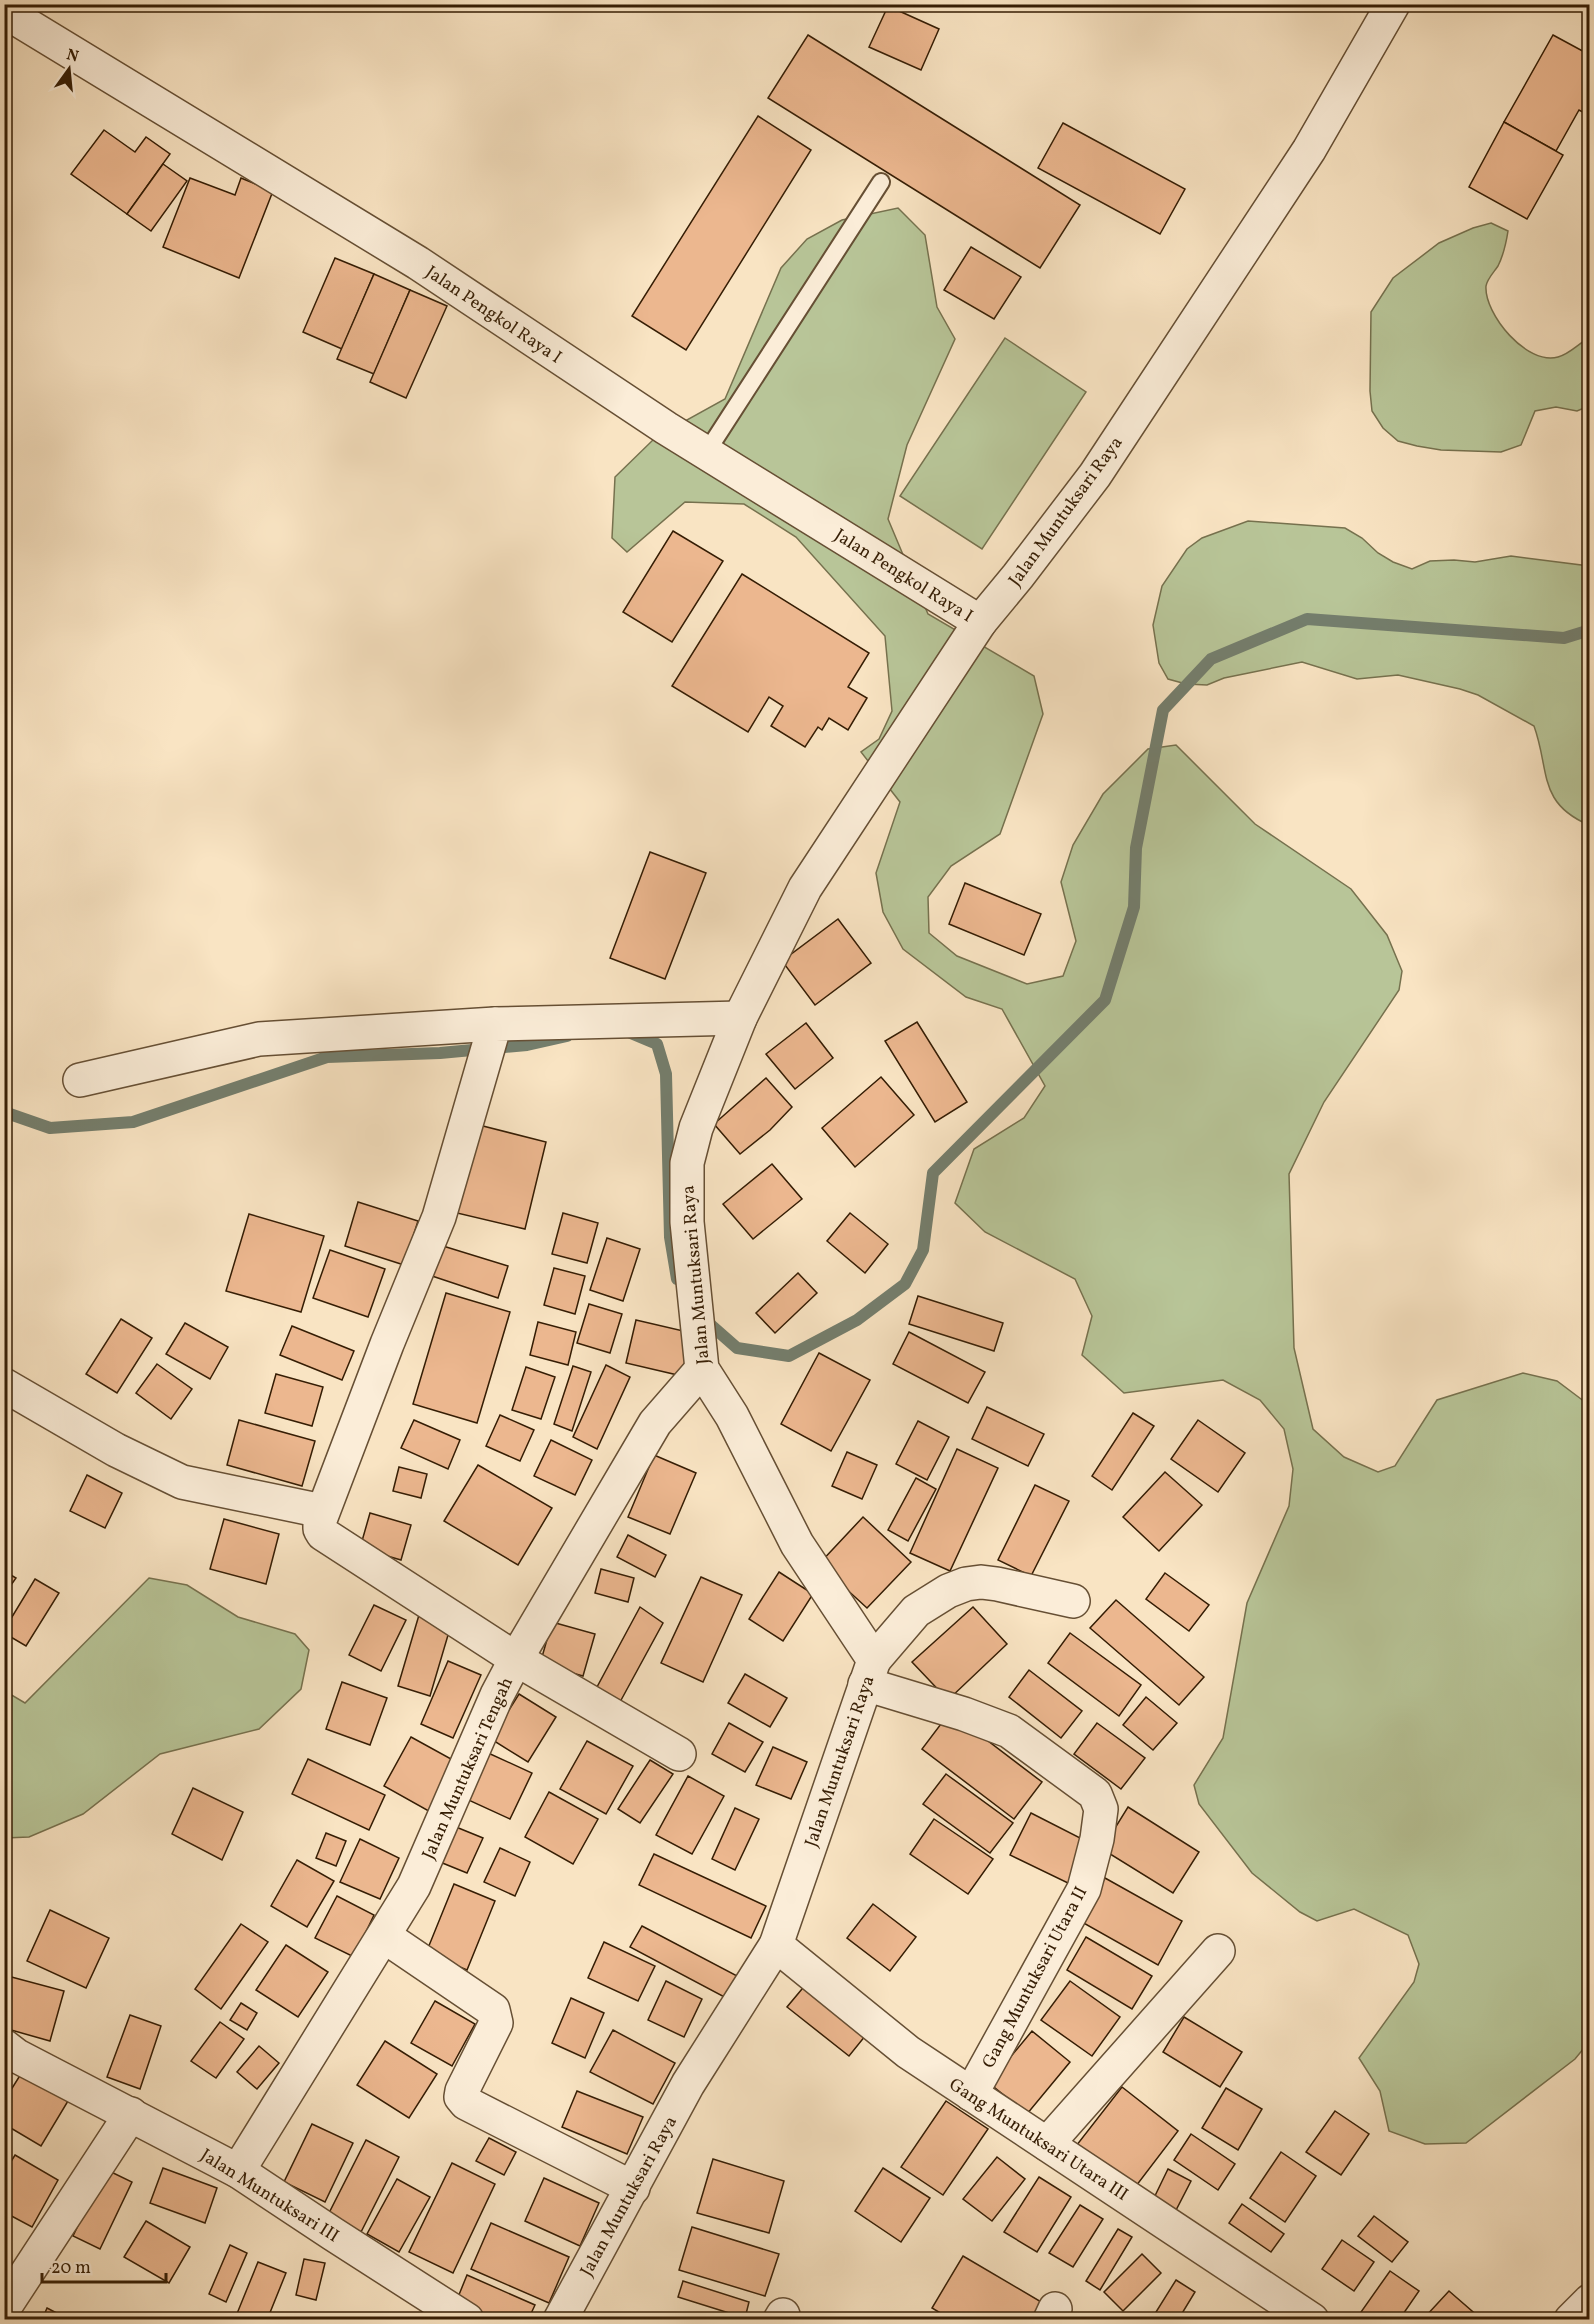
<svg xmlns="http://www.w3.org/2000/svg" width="1594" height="2324" font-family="Vollkorn,serif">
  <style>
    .green { fill: #b8c598; stroke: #76714e; stroke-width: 1.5 }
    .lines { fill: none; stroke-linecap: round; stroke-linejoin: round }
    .stream { stroke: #747e6d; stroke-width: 12 }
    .building { fill: #ecb78f; stroke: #351d04; stroke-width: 1.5 }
    .service-casing { stroke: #664f34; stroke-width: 20 }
    .minor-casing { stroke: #664f34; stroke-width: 36 }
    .service { stroke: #fbedd8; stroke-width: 16 }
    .minor { stroke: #fbedd8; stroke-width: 33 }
    .labels { text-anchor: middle; stroke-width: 4.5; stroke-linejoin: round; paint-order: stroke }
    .street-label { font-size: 18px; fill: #351d04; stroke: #fbedd8 }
  </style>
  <rect width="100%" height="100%" fill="#f9e4c3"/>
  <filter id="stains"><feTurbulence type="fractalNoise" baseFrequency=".00333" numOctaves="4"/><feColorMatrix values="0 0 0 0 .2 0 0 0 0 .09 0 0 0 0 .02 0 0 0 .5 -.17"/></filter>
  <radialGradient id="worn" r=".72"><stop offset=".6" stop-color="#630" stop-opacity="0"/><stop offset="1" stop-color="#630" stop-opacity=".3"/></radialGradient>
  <!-- green -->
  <g class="green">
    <polygon points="898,208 925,235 937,307 955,339 907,445 888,519 928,614 1034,676 1043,714 1000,834 951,866 928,897 929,933 957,956 1027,984 1063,976 1076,941 1061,882 1073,845 1103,794 1148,749 1176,745 1255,824 1351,889 1387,935 1402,971 1399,990 1324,1102 1289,1174 1294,1348 1313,1429 1344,1457 1378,1472 1395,1466 1437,1400 1523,1373 1557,1381 1589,1405 1589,2042 1575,2059 1466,2143 1425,2144 1389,2131 1380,2091 1359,2058 1414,1982 1419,1964 1408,1935 1354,1909 1317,1921 1300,1912 1252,1873 1199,1804 1194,1785 1223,1738 1247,1603 1289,1506 1293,1469 1284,1429 1260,1400 1223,1380 1124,1393 1082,1355 1092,1316 1075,1279 985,1232 955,1203 974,1149 1024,1118 1045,1086 1002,1009 966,997 903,949 883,912 876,873 900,802 861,752 879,739 892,711 885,636 796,537 744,504 685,502 627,552 612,538 615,477 656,437 725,399 781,268 807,239 842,220"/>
    <path d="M1491 223 1508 231C1506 244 1504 254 1498 266 1494 272 1487 279 1486 286 1484 314 1527 366 1558 357 1570 354 1579 343 1589 338V406L1577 411 1556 407 1535 411 1521 445 1501 452 1441 450 1417 446 1398 441 1383 428 1372 411 1370 391 1371 312 1393 278 1439 243 1473 228Z"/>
    <polygon points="1005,338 1086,392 982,549 900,496"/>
    <path d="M1248 521 1345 528 1362 538 1378 553 1393 562 1412 569 1430 561 1454 560 1475 562 1511 556 1589 566V825C1537 803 1550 770 1534 726L1478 695 1460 689 1398 675 1357 679 1302 662 1224 678 1207 685 1186 684 1168 679 1159 663 1153 625 1162 586 1187 549 1202 538Z"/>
    <polygon points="149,1578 187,1585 238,1617 295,1634 309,1650 301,1689 259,1729 160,1754 83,1814 29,1837 5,1838 5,1691 25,1703"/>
  </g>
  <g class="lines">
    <!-- stream -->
    <g class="stream">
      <polyline points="626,1031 657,1044 666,1074 670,1237 677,1279"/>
      <polyline points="4,1112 50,1128 133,1122 327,1057 440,1053 527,1045 567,1036"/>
      <polyline points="704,1319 737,1348 789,1356 857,1320 905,1284 923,1250 933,1173 1105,1000 1134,907 1136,848 1163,710 1211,659 1307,619 1564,638 1590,630"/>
    </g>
  </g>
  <!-- building -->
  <g class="building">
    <polygon points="888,6 939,29 921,70 869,47"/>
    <polygon points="808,35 1080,205 1040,268 768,98"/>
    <polygon points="1553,35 1590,55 1590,116 1579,110 1556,151 1504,122"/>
    <polygon points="758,116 811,150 686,350 632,316"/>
    <polygon points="1504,122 1563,155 1527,219 1469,187"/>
    <polygon points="1063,123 1185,189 1160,234 1038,168"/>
    <polygon points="104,130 135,152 146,137 170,154 127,214 71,174"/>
    <polygon points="163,164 187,181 151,231 127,214"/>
    <polygon points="190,178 235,195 241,178 273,191 239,278 163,247"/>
    <polygon points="971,247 1021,277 994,319 944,290"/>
    <polygon points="335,258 374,274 342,349 303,332"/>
    <polygon points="374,274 410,290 374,374 337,359"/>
    <polygon points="410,290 447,306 406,398 370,382"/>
    <polygon points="673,531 723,561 672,642 623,612"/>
    <polygon points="742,574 869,653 848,687 867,698 848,730 829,718 822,730 818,727 805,747 771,726 783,706 769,697 748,732 672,686"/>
    <polygon points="650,852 706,873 665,979 610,958"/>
    <polygon points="965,883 1041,914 1024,955 949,924"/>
    <polygon points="838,919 871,963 815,1005 782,961"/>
    <polygon points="917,1022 967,1102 935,1122 885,1041"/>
    <polygon points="806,1023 833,1058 795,1089 766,1054"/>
    <polygon points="881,1077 914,1115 855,1167 822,1128"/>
    <polygon points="766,1078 792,1107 770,1130 740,1154 714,1124"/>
    <polygon points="479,1125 546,1142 525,1229 457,1213"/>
    <polygon points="772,1164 802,1199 753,1239 723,1204"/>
    <polygon points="358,1202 418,1221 404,1265 345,1246"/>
    <polygon points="563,1213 598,1223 587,1263 552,1254"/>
    <polygon points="850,1213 888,1244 865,1273 827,1241"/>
    <polygon points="249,1214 324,1236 301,1312 226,1291"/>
    <polygon points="607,1238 640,1249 623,1301 590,1290"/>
    <polygon points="430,1242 508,1266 498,1298 420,1272"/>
    <polygon points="330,1250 385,1269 368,1317 313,1298"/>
    <polygon points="554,1268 585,1276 575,1314 544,1305"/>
    <polygon points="798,1273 817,1293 775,1333 756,1313"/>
    <polygon points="446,1293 510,1312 477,1423 413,1404"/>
    <polygon points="918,1296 1003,1323 994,1351 909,1324"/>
    <polygon points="589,1304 622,1314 610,1353 577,1343"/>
    <polygon points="121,1319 152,1338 117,1393 86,1374"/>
    <polygon points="636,1320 692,1333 682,1376 626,1363"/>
    <polygon points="538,1322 576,1332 568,1365 530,1355"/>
    <polygon points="185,1323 228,1347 210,1379 166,1354"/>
    <polygon points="292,1326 354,1351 342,1380 280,1355"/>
    <polygon points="909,1332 985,1372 968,1403 893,1364"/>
    <polygon points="819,1353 870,1380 831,1451 781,1424"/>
    <polygon points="157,1364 192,1389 171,1419 136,1393"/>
    <polygon points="606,1365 630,1377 597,1449 573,1437"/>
    <polygon points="573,1366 591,1372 572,1431 554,1424"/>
    <polygon points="526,1367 555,1377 541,1419 512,1410"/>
    <polygon points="276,1374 323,1387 312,1426 265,1413"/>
    <polygon points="987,1407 1044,1434 1028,1466 972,1439"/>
    <polygon points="1133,1413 1154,1426 1112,1490 1092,1476"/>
    <polygon points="500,1415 534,1430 520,1461 486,1446"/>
    <polygon points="239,1420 315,1441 302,1486 227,1465"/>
    <polygon points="414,1420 460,1440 448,1469 401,1448"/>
    <polygon points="1198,1420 1245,1453 1218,1492 1171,1459"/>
    <polygon points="918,1421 949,1437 927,1480 896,1464"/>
    <polygon points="551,1440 592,1460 575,1495 534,1476"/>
    <polygon points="957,1449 998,1468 950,1571 910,1553"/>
    <polygon points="847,1452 877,1465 862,1499 832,1486"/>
    <polygon points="654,1455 696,1473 670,1534 628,1517"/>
    <polygon points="478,1465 552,1508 518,1565 444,1521"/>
    <polygon points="399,1467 427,1474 421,1498 393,1491"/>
    <polygon points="1165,1472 1202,1505 1159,1551 1123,1517"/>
    <polygon points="87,1475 122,1493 105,1528 70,1511"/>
    <polygon points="916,1478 936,1489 908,1541 888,1530"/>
    <polygon points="1035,1485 1069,1501 1031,1576 998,1560"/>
    <polygon points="370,1513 411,1525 401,1560 360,1548"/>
    <polygon points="863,1517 911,1562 867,1608 819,1564"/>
    <polygon points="224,1519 279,1534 266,1584 210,1569"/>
    <polygon points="628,1535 666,1555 655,1577 617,1557"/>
    <polygon points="601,1569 634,1578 628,1602 595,1593"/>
    <polygon points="4,1571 16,1578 4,1595"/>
    <polygon points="779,1572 813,1594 783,1641 749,1619"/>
    <polygon points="1165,1573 1209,1605 1189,1631 1146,1599"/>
    <polygon points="701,1577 742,1595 703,1682 661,1663"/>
    <polygon points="35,1579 59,1593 26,1646 4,1633 4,1630"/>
    <polygon points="1116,1600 1204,1677 1179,1705 1090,1628"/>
    <polygon points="374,1605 406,1620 381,1671 349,1655"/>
    <polygon points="640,1607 663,1623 620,1702 597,1687"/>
    <polygon points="973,1607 1007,1644 948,1700 912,1662"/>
    <polygon points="419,1615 451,1625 430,1696 398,1686"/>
    <polygon points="552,1622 595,1634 583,1676 540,1664"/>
    <polygon points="1070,1633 1141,1685 1119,1716 1048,1663"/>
    <polygon points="448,1661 481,1675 453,1738 421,1724"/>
    <polygon points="1029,1670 1082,1711 1061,1738 1009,1697"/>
    <polygon points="745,1674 787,1698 770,1727 728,1703"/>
    <polygon points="342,1682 387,1698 370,1745 326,1729"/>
    <polygon points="519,1694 556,1717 528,1762 491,1739"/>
    <polygon points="1146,1697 1177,1723 1153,1750 1123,1725"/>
    <polygon points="950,1712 1042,1782 1014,1819 922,1749"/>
    <polygon points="729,1723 763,1742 745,1772 712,1754"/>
    <polygon points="1097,1723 1145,1758 1121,1789 1074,1754"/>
    <polygon points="411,1737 462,1765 434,1814 384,1786"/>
    <polygon points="587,1741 633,1766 606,1814 560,1789"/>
    <polygon points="773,1747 807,1762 791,1799 756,1785"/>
    <polygon points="486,1752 532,1773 510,1819 464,1798"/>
    <polygon points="308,1759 385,1795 369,1830 292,1794"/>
    <polygon points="650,1760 673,1774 640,1823 618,1809"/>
    <polygon points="946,1774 1013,1823 990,1853 923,1804"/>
    <polygon points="688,1776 724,1796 692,1854 656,1835"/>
    <polygon points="193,1788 243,1812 222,1860 172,1834"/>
    <polygon points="549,1792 598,1819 573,1864 525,1837"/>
    <polygon points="1128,1807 1199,1852 1173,1893 1102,1849"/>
    <polygon points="735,1808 759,1819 735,1870 712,1859"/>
    <polygon points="1031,1813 1090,1843 1070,1884 1010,1855"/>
    <polygon points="934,1819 993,1859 968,1894 910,1854"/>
    <polygon points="456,1827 483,1838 467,1873 440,1862"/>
    <polygon points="326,1833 346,1841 336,1866 316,1858"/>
    <polygon points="360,1839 399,1858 380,1899 340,1882"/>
    <polygon points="500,1848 530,1862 515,1896 484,1882"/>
    <polygon points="654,1854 766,1906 751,1938 639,1885"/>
    <polygon points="297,1860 334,1881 307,1927 271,1906"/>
    <polygon points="1105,1878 1182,1921 1158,1965 1080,1921"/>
    <polygon points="454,1884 495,1901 467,1970 426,1953"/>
    <polygon points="337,1896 374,1915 354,1957 315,1938"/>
    <polygon points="873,1904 916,1937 890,1971 847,1938"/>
    <polygon points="50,1910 109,1938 86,1988 27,1961"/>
    <polygon points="241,1924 268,1942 221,2009 195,1989"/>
    <polygon points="642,1926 741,1978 730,2000 630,1947"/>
    <polygon points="1086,1937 1152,1976 1132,2009 1067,1970"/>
    <polygon points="604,1942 655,1966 638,2001 588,1978"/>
    <polygon points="286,1945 328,1972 298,2017 256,1990"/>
    <polygon points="4,1975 64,1991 50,2041 4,2028"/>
    <polygon points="812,1977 874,2025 849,2056 787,2007"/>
    <polygon points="666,1981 702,1999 684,2037 648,2020"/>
    <polygon points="1070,1981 1120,2017 1092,2056 1041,2020"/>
    <polygon points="571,1998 604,2013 585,2058 552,2043"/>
    <polygon points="435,2001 475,2024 452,2066 411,2043"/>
    <polygon points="241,2003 257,2013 247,2030 230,2020"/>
    <polygon points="130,2015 161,2026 140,2089 107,2077"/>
    <polygon points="1184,2017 1242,2052 1220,2087 1163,2052"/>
    <polygon points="220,2022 244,2039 216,2078 191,2061"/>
    <polygon points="613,2030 675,2063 653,2104 590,2072"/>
    <polygon points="1032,2031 1070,2062 1027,2114 989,2083"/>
    <polygon points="385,2041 437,2074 409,2118 357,2085"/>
    <polygon points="259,2046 279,2063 257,2089 237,2072"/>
    <polygon points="24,2069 71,2096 41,2146 4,2124 4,2101"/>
    <polygon points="1122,2087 1178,2131 1133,2190 1076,2146"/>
    <polygon points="1226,2088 1262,2109 1238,2150 1202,2128"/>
    <polygon points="577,2091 643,2117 627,2154 562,2127"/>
    <polygon points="946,2101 988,2129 943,2195 901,2167"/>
    <polygon points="1335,2111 1369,2134 1341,2175 1306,2152"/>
    <polygon points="312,2124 353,2143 325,2202 284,2182"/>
    <polygon points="1191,2134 1235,2164 1218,2190 1174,2160"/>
    <polygon points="489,2138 516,2152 504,2175 476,2161"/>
    <polygon points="366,2140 399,2157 361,2232 328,2215"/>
    <polygon points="1281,2152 1316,2176 1285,2222 1250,2198"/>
    <polygon points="15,2155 58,2180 32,2227 4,2212 4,2173"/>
    <polygon points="997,2157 1025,2179 992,2221 963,2199"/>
    <polygon points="713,2159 784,2181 769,2233 697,2213"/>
    <polygon points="452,2163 495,2184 453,2273 409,2252"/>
    <polygon points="163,2168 217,2188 205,2223 150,2203"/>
    <polygon points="883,2168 930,2198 901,2242 855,2211"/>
    <polygon points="105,2169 132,2182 100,2249 73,2236"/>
    <polygon points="1168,2169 1191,2181 1174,2214 1151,2204"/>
    <polygon points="1039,2177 1071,2197 1037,2252 1004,2232"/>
    <polygon points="544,2178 599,2203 580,2246 525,2221"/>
    <polygon points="397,2179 430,2197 399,2252 367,2234"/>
    <polygon points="1242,2204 1284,2234 1271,2252 1229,2223"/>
    <polygon points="1080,2205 1103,2219 1073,2267 1049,2253"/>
    <polygon points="1374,2216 1408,2242 1392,2262 1358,2236"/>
    <polygon points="146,2221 190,2247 169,2283 124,2257"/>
    <polygon points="491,2223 569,2257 549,2303 471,2269"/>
    <polygon points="692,2227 779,2254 765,2296 679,2270"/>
    <polygon points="1118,2229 1132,2237 1100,2290 1086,2281"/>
    <polygon points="1342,2240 1374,2262 1354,2291 1322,2269"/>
    <polygon points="230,2245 247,2253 226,2302 209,2294"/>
    <polygon points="1142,2254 1161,2273 1123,2311 1104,2292"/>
    <polygon points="963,2256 1043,2303 1033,2320 952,2320 932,2308"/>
    <polygon points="304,2259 325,2263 316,2300 296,2295"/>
    <polygon points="258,2262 286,2273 267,2320 245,2320 236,2316"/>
    <polygon points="1390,2271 1419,2291 1399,2320 1372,2320 1361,2312"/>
    <polygon points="467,2275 535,2305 528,2320 482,2320 454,2307"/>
    <polygon points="1176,2280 1195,2292 1178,2320 1151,2320"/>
    <polygon points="683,2281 749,2302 745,2318 678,2297"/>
    <polygon points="1449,2291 1480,2318 1479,2320 1428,2320 1425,2317"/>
    <polygon points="47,2308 70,2320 42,2320"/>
  </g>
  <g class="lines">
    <defs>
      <polyline id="service" points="706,453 881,182"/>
      <g id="minor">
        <polyline points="4,11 418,263 666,428 980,622"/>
        <polyline points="80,1080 259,1039 495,1024"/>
        <polyline points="4,1385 116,1450 182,1482 322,1511"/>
        <polyline points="874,1660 916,1611 948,1591 966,1584 981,1582 997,1584 1073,1601"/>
        <polyline points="865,1684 964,1714 1009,1731 1095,1794 1101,1809 1097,1839 1084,1889 971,2094"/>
        <polyline points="679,1754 516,1659 323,1534 320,1529 320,1520 387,1344 439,1217 495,1024 740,1018"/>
        <polyline points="384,1936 493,2010 496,2023 462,2091 461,2097 466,2103 633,2188"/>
        <polyline points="776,1945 908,2052 1312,2320"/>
        <polyline points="4,2046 17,2056 238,2171 333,2234 467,2320"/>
        <polyline points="1047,2144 1218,1951"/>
        <polyline points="238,2171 414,1886 497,1695 516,1659 655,1423 702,1369"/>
        <polyline points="4,2308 131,2114"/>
        <polyline points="560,2320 688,2084 776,1945 874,1660 797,1544 732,1416 702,1369 687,1222 687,1163 696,1128 740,1018 805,888 980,622 1018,576 1095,475 1309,150 1393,4"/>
        <polyline points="780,2320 783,2315"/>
        <polyline points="1050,2320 1055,2309"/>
        <polyline points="1571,2320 1590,2301"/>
      </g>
    </defs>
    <!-- service casing -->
    <use href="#service" class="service-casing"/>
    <!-- minor casing -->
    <use href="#minor" class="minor-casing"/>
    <!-- service -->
    <use href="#service" class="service"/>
    <!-- minor -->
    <use href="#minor" class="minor"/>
  </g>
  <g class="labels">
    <!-- street labels -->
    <g class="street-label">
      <text transform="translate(494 314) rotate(34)" y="6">Jalan Pengkol Raya I</text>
      <text transform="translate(1065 511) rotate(-54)" y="6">Jalan Muntuksari Raya</text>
      <text transform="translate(904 575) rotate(32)" y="6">Jalan Pengkol Raya I</text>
      <text transform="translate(695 1275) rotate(-95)" y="6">Jalan Muntuksari Raya</text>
      <text transform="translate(839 1761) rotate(-71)" y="6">Jalan Muntuksari Raya</text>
      <text transform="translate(467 1768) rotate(-66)" y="6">Jalan Muntuksari Tengah</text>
      <text transform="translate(1034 1977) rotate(-62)" y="6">Gang Muntuksari Utara II</text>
      <text transform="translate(1039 2139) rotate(33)" y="6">Gang Muntuksari Utara III</text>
      <text transform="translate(270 2195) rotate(32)" y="6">Jalan Muntuksari III</text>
      <text transform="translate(628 2196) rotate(-61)" y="6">Jalan Muntuksari Raya</text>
    </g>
  </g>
  <!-- margin -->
  <rect width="1594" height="2324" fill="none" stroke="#f9e4c3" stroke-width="24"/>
  <rect x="6" y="6" width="1582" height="2312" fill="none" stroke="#351d04" stroke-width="3"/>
  <rect x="12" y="12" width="1570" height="2300" fill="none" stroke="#351d04" stroke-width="1.5"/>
  <!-- north arrow -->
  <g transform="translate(69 69) rotate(15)" stroke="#fbedd8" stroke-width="4.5" paint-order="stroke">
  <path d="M0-4.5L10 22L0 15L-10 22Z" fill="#351d04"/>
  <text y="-9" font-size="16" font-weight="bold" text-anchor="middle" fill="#351d04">N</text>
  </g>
  <!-- scale -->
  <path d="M42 2273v9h124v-9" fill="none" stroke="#351d04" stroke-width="3"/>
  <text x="51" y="2273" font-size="18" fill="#351d04" stroke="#fbedd8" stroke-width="4.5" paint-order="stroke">20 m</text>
  <rect width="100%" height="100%" filter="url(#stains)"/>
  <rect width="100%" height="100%" fill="url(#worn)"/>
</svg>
